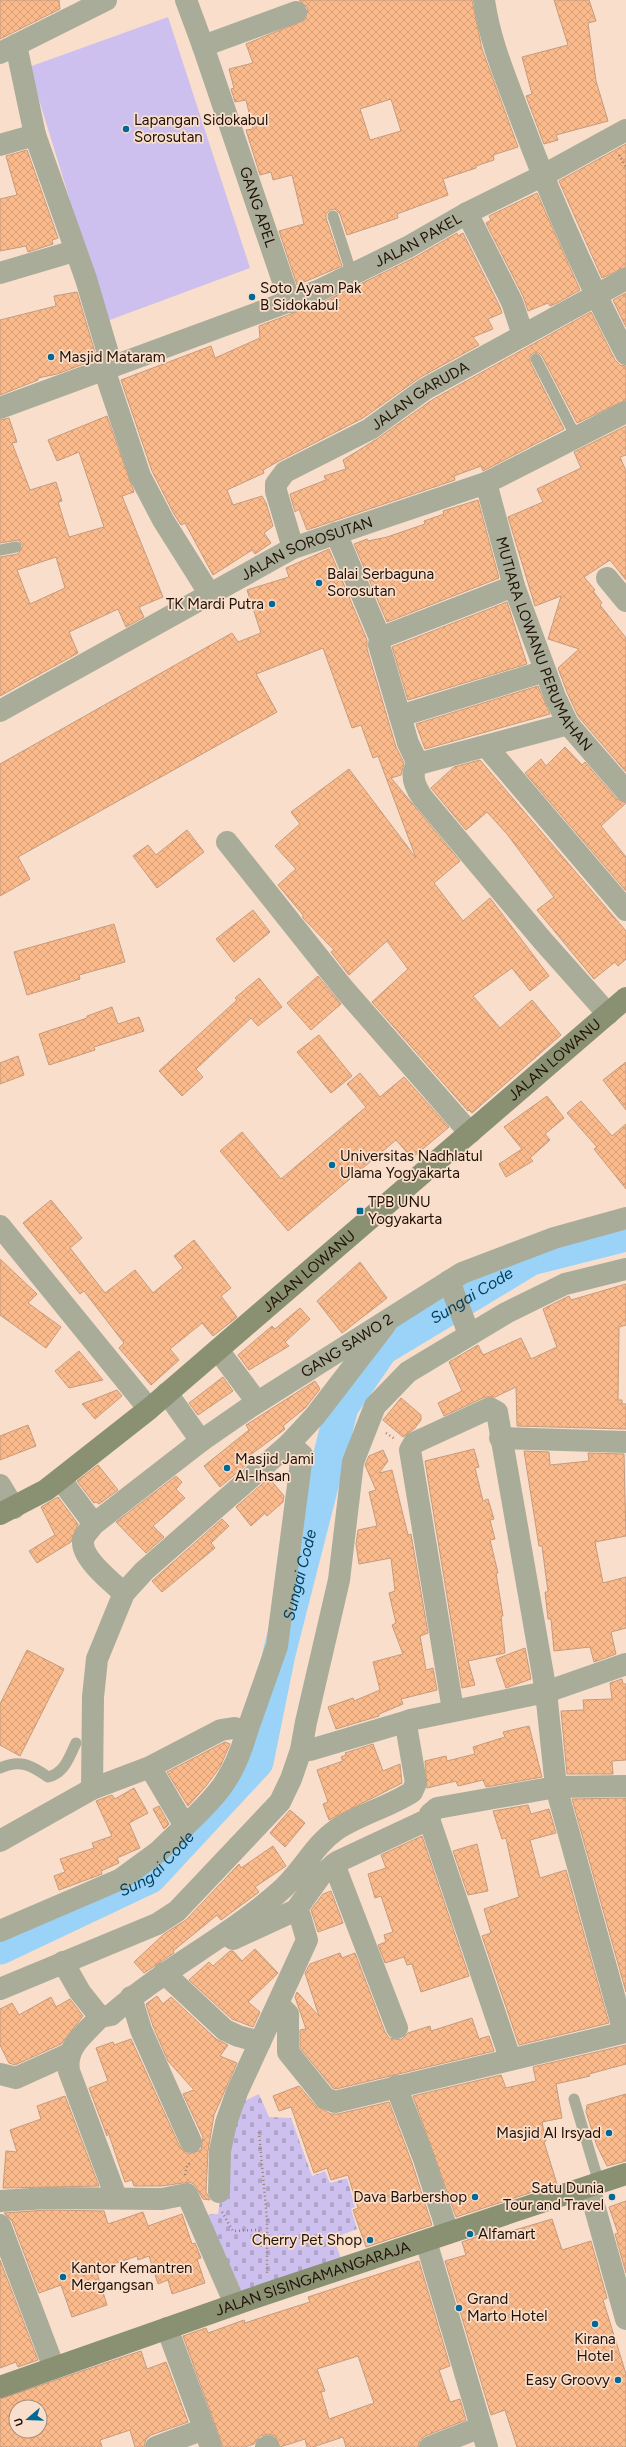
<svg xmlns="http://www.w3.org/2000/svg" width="626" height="2447" font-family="Figtree,sans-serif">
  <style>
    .cemetery { fill: url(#cemetery-stones) }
    .pitch { fill: #cdc0ee }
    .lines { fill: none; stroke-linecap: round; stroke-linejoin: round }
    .river { stroke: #9ad3f7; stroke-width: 33 }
    .building { fill: url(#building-cross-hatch); stroke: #c69b7d; fill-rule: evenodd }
    .path { stroke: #958070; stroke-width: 2.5; stroke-dasharray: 1 3; stroke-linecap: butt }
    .service { stroke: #a8ac98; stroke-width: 11 }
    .minor { stroke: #a8ac98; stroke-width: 22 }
    .tertiary { stroke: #a8ac98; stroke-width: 22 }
    .secondary { stroke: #8a9172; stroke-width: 22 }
    .poi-dot { fill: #006896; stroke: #f9decb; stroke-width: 1.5 }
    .labels { text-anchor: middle; stroke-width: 3.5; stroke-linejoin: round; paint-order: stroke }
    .poi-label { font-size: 15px; fill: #201106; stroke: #f9decb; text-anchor: start }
    .street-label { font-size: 15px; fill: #201106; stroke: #f9decb }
    .water-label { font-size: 16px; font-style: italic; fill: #003c5a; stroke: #f9decb }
  </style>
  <defs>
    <pattern id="cemetery-stones" width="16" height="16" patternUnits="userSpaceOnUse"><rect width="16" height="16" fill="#cdc0ee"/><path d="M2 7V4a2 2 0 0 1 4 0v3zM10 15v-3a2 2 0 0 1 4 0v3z" fill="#b0a4cb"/></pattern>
    <pattern id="building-cross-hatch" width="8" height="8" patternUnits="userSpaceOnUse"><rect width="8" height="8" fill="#fbba8b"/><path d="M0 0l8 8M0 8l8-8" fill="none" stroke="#d79f76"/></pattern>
  </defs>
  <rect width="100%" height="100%" fill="#f9decb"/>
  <!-- cemetery -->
  <polygon class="cemetery" points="259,2094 269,2117 291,2118 312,2176 325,2171 330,2183 347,2178 355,2207 351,2209 357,2229 334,2238 343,2265 237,2298 200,2215 218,2214 227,2152 240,2103"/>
  <!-- pitch -->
  <polygon class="pitch" points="168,17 250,268 107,321 29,67"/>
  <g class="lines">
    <!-- river -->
    <path class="river" id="s1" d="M0 1948 150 1877 257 1762 279 1654 342 1407 382 1349 531 1259 626 1235"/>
  </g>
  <!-- building -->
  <g class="building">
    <polygon points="0,0 59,0 60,9 0,39"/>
    <path d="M299 0H472L482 49 518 147 493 155 494 160 476 166V168L443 179 448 195 397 214 398 218 347 235 340 214 335 209 330 210 326 214V218L342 266 297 285 279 231 304 224 292 175 273 180 271 172 260 175 246 130 253 129 246 100 235 102 231 89 234 88 229 69 253 63 246 44 305 20 308 8ZM391 99 401 131 370 140 360 109Z"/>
    <polygon points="554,0 589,0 596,21 588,23 596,81 608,121 556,135 558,140 544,144 526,96 532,94 522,57 568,45"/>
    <polygon points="626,144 626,267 602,278 559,181"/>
    <polygon points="27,150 58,238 52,240 53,244 28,252 26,246 0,251 0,199 17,195 6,156"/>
    <polygon points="537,193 580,290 557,303 550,306 548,303 528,311 523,296 486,223 491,220 489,216"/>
    <polygon points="457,233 458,236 463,233 500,307 502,313 488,319 493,329 473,337 479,345 419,378 363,418 279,461 263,470 264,473 227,490 233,505 262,496 266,503 273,526 264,533 271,543 255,554 252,550 213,575 185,523 181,525 174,514 152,471 121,380 211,346 215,358 260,338 259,326 325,301 414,258"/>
    <polygon points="77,292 97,359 57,374 38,378 38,380 0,395 0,320 56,306 54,296"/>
    <polygon points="626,293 626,327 613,300"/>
    <polygon points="591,312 615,360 620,365 626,366 626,400 577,423 542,356 539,353 533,353 530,356 530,362 564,429 483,471 481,466 454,476 455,480 307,530 299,509 295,512 290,494 326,480 324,476 346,469 343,460 377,439 432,400"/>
    <path d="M107 416 134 492 122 496 163 597 139 607 144 617 126 627 118 609 69 632 78 653 0 696V557L18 554 23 546 18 540 0 543V420L9 418 17 442 12 443 30 490 56 482 62 501 58 502 69 537 104 527 79 452 57 461 48 440ZM56 557 65 588 30 604 17 570Z"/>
    <polygon points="626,426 626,455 620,457 626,471 626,580 610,560 584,577 595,590 593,591 602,603 600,605 626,638 626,772 578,716 567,692 558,668 579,649 548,639 561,596 535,606 508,517 543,502 537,489 581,468 574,452"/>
    <polygon points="478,500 499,578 387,622 354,544 367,539 368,541 387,537 425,524 424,521 444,514 443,511"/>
    <polygon points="329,549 367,640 367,649 396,747 404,763 401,775 391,778 460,861 434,883 463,921 490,898 549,976 530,991 512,968 473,996 500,1028 532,1000 561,1035 472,1113 469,1110 468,1111 372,1002 408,969 387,941 349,975 331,952 334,950 303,918 303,915 278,885 296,869 275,846 300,824 291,812 349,769 416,858 378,756 373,758 361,725 352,728 323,648 256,674 277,712 18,857 30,879 0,896 0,764 232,633 238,642 261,633 247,590 289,577 286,568"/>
    <polygon points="507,602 527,664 408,700 392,647"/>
    <polygon points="538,686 550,714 425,749 416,724"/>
    <polygon points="565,747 582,765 585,762 617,799 626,803 601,826 626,857 626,891 525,773 541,759 546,766"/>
    <polygon points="480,760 626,931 626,959 618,966 615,962 594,979 537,910 554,897 507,834 487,812 466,830 431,788 454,767"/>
    <polygon points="187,830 204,852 157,888 133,856 148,845 156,855"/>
    <polygon points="253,910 270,932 234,962 216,939"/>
    <polygon points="114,924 125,962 79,975 80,979 27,995 14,952"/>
    <polygon points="318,976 341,1004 311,1030 287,1003"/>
    <polygon points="259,978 282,1007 258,1026 251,1018 196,1069 203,1077 182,1096 159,1071 237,1000 235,998"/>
    <polygon points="112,1007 118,1024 139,1017 144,1031 94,1047 95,1050 49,1065 39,1034 87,1018 87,1016"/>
    <polygon points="319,1035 352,1076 331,1093 297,1052"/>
    <polygon points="18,1056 24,1075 0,1084 0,1063"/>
    <polygon points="626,1062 626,1110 603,1080"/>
    <polygon points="360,1073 380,1097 404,1077 449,1127 412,1158 396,1140 288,1231 220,1151 242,1132 281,1179 366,1107 347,1084"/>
    <polygon points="547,1096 564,1118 545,1134 550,1140 530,1158 533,1161 506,1177 499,1164 522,1149 504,1127"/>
    <polygon points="581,1101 612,1136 626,1124 626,1189 594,1149 597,1147 567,1113"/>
    <polygon points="51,1200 82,1238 70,1248 105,1293 135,1270 153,1293 183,1268 174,1256 194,1240 231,1288 221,1296 237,1317 213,1336 202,1323 170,1349 179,1360 151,1385 119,1348 124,1343 84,1291 80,1294 23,1223"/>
    <polygon points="0,1259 37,1294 28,1303 61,1327 46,1348 0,1315"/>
    <polygon points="360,1262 387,1298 342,1333 317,1301"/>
    <polygon points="626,1284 626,1325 619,1327 618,1400 622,1400 622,1404 626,1404 626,1429 517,1426 516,1387 495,1397 485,1397 444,1416 438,1403 462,1391 449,1362 478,1345 483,1355 521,1338 531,1359 557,1347 543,1309 569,1296 571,1300"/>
    <polygon points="300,1308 310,1319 285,1342 289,1346 249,1370 238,1355 272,1326 275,1329"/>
    <polygon points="79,1351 103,1380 69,1388 55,1371"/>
    <polygon points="223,1377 233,1391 198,1415 189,1403"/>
    <polygon points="315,1381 320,1389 305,1408 283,1426 285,1429 249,1456 252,1460 220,1487 204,1466 249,1430 246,1425"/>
    <polygon points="117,1390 122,1396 95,1419 82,1404"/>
    <polygon points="401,1398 421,1415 421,1420 414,1429 403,1437 383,1420"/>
    <polygon points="28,1425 36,1446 0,1460 0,1436"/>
    <polygon points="474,1449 479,1467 475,1468 483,1501 488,1499 494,1519 490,1520 495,1539 490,1540 498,1573 496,1573 503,1616 501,1616 505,1653 468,1661 475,1685 462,1688 425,1461"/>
    <polygon points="383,1450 388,1461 379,1473 392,1470 408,1535 411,1534 428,1633 420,1636 426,1670 433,1668 437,1690 401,1699 403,1704 379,1714 379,1716 336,1729 328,1707 353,1698 354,1701 380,1690 373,1662 403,1654 392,1625 396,1623 389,1593 395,1591 391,1558 359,1564 356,1544 358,1530 377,1526 369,1492 376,1490 365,1465 369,1456"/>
    <polygon points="524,1451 549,1452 550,1465 589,1461 588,1453 624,1454 626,1536 595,1542 603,1583 626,1577 626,1628 611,1632 616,1654 594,1662 590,1647 554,1651 551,1619 548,1619 545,1592 548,1592 542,1546 539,1546"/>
    <polygon points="98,1465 118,1490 99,1504 96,1502 94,1503 77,1481"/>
    <polygon points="176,1476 182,1482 176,1489 185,1498 153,1526 164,1537 146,1553 116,1522"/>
    <polygon points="269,1478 284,1496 283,1502 267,1516 265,1513 251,1526 236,1507"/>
    <polygon points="58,1497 78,1524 71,1542 37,1563 29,1551 55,1535 41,1507"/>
    <polygon points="222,1519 229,1526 211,1543 215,1548 162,1592 152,1581"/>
    <polygon points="525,1648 531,1679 506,1688 496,1659"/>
    <polygon points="27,1650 64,1669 20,1756 0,1745 0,1704"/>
    <polygon points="622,1679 623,1684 626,1684 626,1760 612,1761 613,1774 567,1774 561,1711 584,1710 583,1700 612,1699 610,1683"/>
    <polygon points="529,1726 542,1777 486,1787 483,1780 458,1786 456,1781 427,1788 425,1761 446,1756 447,1761 475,1754 473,1747 505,1737 503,1732"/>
    <polygon points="225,1742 230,1744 220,1767 206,1786 188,1806 167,1772"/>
    <polygon points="373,1744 383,1771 400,1764 402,1783 329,1820 323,1804 328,1802 317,1770 343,1761 341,1757 346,1755 345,1753"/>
    <polygon points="134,1788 148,1813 129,1823 140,1848 117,1858 119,1863 101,1871 102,1874 59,1890 54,1876 65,1872 60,1859 94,1848 92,1843 112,1836 96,1801 112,1795 115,1799"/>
    <polygon points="626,1798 626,1992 572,1799"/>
    <polygon points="528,1805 531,1814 549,1809 556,1833 530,1840 540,1878 566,1870 609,2023 519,2045 482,1936 491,1933 484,1909 519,1897 506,1838 502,1839 493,1811"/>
    <polygon points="159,1806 169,1824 164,1829 153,1809"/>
    <polygon points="290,1810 305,1823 285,1847 270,1833"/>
    <polygon points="422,1836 469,1976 421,1992 412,1964 407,1965 404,1957 385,1963 378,1945 386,1942 384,1935 393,1932 381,1896 375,1898 368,1874 386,1868 381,1855"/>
    <polygon points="477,1844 488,1891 468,1895 453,1851"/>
    <polygon points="273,1846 286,1866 255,1887 259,1892 221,1920 217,1915 173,1951 174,1953 144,1973 134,1962 164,1934 186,1920 239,1864 241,1868"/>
    <polygon points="331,1891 343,1923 318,1932 311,1910 323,1894"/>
    <polygon points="255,1949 278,1973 248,2002 260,2012 253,2027 232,2019 189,1980 209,1962 213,1966 230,1951 233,1951 242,1961"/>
    <polygon points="340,1953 342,1958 355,1953 385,2032 389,2038 401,2040 408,2033 430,2026 431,2031 472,2018 479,2039 489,2036 494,2051 336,2089 333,2088 300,2048 300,2030 306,2029 295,1997 297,1992 319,2016 305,1973 310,1964"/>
    <polygon points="157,1996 163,2004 171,1997 216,2039 228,2045 220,2056 237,2063 214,2115 208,2151 206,2192 210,2200 203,2199 195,2185 190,2182 161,2186 134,2186 132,2180 125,2182 107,2129 107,2136 89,2088 108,2081 96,2048 113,2042 114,2045 131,2039 180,2147 189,2154 201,2150 203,2137 183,2094 194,2090 168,2061 153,2026 146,2004"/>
    <polygon points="51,1997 56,2007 70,1999 83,2016 61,2044 15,2065 9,2063 0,2045 0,2009 12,2003 19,2015"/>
    <polygon points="626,2045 626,2064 589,2074 590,2076 556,2084 562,2118 542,2122 546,2141 544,2142 557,2184 456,2217 413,2096 501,2075 506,2088 536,2081 533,2067"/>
    <polygon points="299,2086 316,2106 331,2114 338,2114 389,2102 412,2163 432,2225 366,2247 353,2210 358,2208 348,2175 331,2180 327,2168 314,2173 291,2107 279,2111 273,2096"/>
    <polygon points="626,2094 626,2161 607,2166 597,2146 586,2112 587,2105"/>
    <polygon points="65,2096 99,2186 3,2188 6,2151 17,2152 10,2130 41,2119 37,2106"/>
    <polygon points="626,2201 626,2273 615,2234 618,2233 609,2207"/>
    <polygon points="47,2210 104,2211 108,2224 143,2212 148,2226 182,2214 192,2244 195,2243 201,2258 197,2259 205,2283 172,2294 168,2280 158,2284 149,2256 138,2260 137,2256 96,2270 107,2305 72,2317 61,2285 39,2293 12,2221 4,2213"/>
    <polygon points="552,2219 562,2250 591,2241 607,2298 603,2300 626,2374 626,2447 517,2447 505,2410 491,2415 445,2261 466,2255 462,2242 496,2230 498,2235"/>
    <polygon points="0,2260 38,2360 18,2367 16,2362 0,2368"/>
    <path d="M419 2261 450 2366 439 2370 450 2402 460 2399 466 2420 425 2436 420 2440 418 2447H346L343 2437 313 2447H307L305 2439 280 2447 275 2436 268 2434 260 2436 254 2444 245 2447H223L183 2336 206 2328 208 2333 244 2320 245 2323 266 2316 310 2302 308 2297ZM358 2356 374 2403 329 2419 321 2392 325 2391 317 2369Z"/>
    <path d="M141 2351 147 2369 166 2362 188 2422 151 2435 146 2439 144 2447H135L130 2430 100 2440 102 2447H0V2399ZM16 2407H40V2431H16Z"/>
  </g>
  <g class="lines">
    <!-- path -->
    <g class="path">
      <polyline points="619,155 626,167"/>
      <polyline points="386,1433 395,1439"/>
      <polyline points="259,2132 267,2220 267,2274"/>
      <polyline points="185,2175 187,2166 191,2162"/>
      <polyline points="222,2212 233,2231 257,2230 267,2236"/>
    </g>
    <!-- service -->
    <g class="service">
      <polyline points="333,216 352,275"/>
      <polyline points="536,359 576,437"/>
      <polyline points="0,550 16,547"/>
      <path d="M0 1768C20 1759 31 1765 48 1777 65 1773 69 1757 76 1743"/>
      <polyline points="574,2099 599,2183"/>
    </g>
    <!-- minor -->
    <g class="minor">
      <path id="s2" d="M186 0 203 46 290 302"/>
      <path d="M484 0C490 43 506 78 521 119 551 199 586 278 626 354"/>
      <polyline points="16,45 35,135 86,279 112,367"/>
      <polyline points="203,46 296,12"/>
      <polyline points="0,53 106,0"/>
      <polyline points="0,145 35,135"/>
      <polyline points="467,213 512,302 523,335"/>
      <polyline points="0,273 64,254"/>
      <polyline points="104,369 140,476 163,520 209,593"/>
      <path id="s3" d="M486 483 514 586 555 697 568 724 626 791"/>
      <polyline points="336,533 380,638 379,645 408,743 418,764"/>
      <path id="s4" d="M293 548 276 491V484L285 472 370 429 425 389 626 279"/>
      <polyline points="607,578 626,601"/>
      <polyline points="380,638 514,586"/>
      <path id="s5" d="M0 711 293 548 486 483 626 412"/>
      <polyline points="400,716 545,671"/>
      <path d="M568 724 418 764C409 774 416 788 422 797L543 941 608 1014"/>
      <polyline points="486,746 626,910"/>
      <polyline points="227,842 344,989 470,1133"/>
      <polyline points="0,1226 149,1409"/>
      <polyline points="449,1281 469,1334"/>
      <polyline points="218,1350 257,1402"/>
      <polyline points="167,1393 201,1441"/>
      <polyline points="500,1438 626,1442"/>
      <polyline points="61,1480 94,1524"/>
      <polyline points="0,1485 14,1508"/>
      <path id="s6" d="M124 1593C112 1583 82 1558 83 1542 83 1536 90 1529 94 1524L201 1441 250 1407 462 1273 554 1238 626 1218"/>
      <polyline points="453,1710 410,1450 414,1443 490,1408 497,1412 546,1692 556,1787 624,2032"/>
      <polyline points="247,1731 277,1646 302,1455 289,1444"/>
      <polyline points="310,1750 408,1721"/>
      <path d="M92 1789 150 1767 221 1730 234 1728 247 1731C234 1777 219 1794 185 1826L150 1767"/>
      <polyline points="0,1841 92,1789 93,1697 97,1659 124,1593 144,1571 289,1444 315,1416 385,1325"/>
      <polyline points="334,1864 397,2028"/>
      <polyline points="0,1931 121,1879 158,1852 185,1826"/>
      <polyline points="233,1939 296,1910 321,1875 337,1862 429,1819"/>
      <path d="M63 1962 80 1992 100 2017 111 2015C163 1969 227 1938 279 1892 301 1874 313 1846 336 1830 360 1814 389 1807 412 1792L416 1783 406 1725 410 1720 546 1692 626 1664"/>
      <polyline points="164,1973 225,2030 238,2036 260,2042"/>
      <polyline points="0,1989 157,1924 177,1911 280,1802 291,1779 301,1750 306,1722 339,1580 353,1462 375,1406 408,1372 506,1313 565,1284 626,1269"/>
      <polyline points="131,1997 141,2030 191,2142"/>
      <polyline points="279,2005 288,2014 288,2052 325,2098 335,2102 626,2032"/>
      <path d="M100 2017C85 2034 65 2046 69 2071L116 2197"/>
      <polyline points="510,2058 429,1819 430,1814 437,1808 556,1787 626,1786"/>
      <polyline points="0,2074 16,2078 69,2054"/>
      <polyline points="396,2086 424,2159 448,2233"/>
      <polyline points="219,2192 220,2151 226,2123 237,2092 307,1940 300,1916 296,1910"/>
      <polyline points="0,2201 47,2198 162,2199 187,2194 235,2304"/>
      <polyline points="0,2225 54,2368"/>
      <polyline points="426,2241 487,2447"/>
      <polyline points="167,2328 211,2447"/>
      <polyline points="156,2447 204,2429"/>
      <polyline points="266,2447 268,2446"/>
      <polyline points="430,2447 481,2427"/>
    </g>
    <!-- tertiary -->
    <g class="tertiary">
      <path id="s7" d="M0 408 320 290 408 247 467 213 542 176 626 130"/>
      <polyline points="589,2187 626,2319"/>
    </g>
    <!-- secondary -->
    <g class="secondary">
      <path id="s8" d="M0 1514 46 1490 149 1409 626 998"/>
      <path id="s9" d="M0 2387 265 2294 626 2174"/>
    </g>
  </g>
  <!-- markers -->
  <g class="poi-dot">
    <circle cx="126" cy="129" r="4"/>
    <circle cx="252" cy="297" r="4"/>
    <circle cx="51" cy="357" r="4"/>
    <circle cx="319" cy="583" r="4"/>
    <circle cx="272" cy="604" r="4"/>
    <circle cx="332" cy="1165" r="4"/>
    <rect x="356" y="1207" width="8" height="8" rx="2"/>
    <circle cx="227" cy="1468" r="4"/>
    <circle cx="609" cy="2133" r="4"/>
    <circle cx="475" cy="2197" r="4"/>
    <circle cx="612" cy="2197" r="4"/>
    <circle cx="470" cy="2234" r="4"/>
    <circle cx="370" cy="2240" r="4"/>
    <circle cx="63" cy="2277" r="4"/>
    <circle cx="459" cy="2308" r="4"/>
    <circle cx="595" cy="2324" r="4"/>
    <circle cx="618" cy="2380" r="4"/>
  </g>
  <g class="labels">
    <!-- poi labels -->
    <g class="poi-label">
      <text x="134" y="125">Lapangan Sidokabul<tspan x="134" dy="17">Sorosutan</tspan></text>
      <text x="260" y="293">Soto Ayam Pak<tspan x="260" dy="17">B Sidokabul</tspan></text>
      <text x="59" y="362">Masjid Mataram</text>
      <text x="327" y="579">Balai Serbaguna<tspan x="327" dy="17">Sorosutan</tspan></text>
      <text x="264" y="609" text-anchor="end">TK Mardi Putra</text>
      <text x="340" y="1161">Universitas Nadhlatul<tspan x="340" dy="17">Ulama Yogyakarta</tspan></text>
      <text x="368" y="1207">TPB UNU<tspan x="368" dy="17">Yogyakarta</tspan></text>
      <text x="235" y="1464">Masjid Jami<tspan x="235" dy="17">Al-Ihsan</tspan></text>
      <text x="601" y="2138" text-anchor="end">Masjid Al Irsyad</text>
      <text x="604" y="2193" text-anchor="end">Satu Dunia<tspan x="604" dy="17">Tour and Travel</tspan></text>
      <text x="467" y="2202" text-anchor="end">Dava Barbershop</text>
      <text x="478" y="2239">Alfamart</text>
      <text x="362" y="2245" text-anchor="end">Cherry Pet Shop</text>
      <text x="71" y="2273">Kantor Kemantren<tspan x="71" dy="17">Mergangsan</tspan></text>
      <text x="467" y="2304">Grand<tspan x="467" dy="17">Marto Hotel</tspan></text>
      <text x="595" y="2344" text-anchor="middle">Kirana<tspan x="595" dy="17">Hotel</tspan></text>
      <text x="610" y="2385" text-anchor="end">Easy Groovy</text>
    </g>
    <!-- street labels -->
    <g class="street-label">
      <text dy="5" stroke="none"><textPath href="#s2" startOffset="219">GANG APEL</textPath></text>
      <text dy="5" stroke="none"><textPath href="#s7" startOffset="451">JALAN PAKEL</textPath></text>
      <text dy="5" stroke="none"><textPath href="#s4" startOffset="237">JALAN GARUDA</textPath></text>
      <text dy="5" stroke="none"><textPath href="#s5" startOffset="348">JALAN SOROSUTAN</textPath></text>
      <text dy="5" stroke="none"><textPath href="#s3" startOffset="172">MUTIARA LOWANU PERUMAHAN</textPath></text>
      <text dy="5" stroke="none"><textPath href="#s8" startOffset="718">JALAN LOWANU</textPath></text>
      <text dy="5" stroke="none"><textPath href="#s8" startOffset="394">JALAN LOWANU</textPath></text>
      <text dy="5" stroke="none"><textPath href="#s6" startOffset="398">GANG SAWO 2</textPath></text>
      <text dy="5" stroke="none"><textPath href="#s9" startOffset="331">JALAN SISINGAMANGARAJA</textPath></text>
    </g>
    <!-- water labels -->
    <g class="water-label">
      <text dy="6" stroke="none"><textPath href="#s1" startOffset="863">Sungai Code</textPath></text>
      <text dy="6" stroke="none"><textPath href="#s1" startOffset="515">Sungai Code</textPath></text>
      <text dy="6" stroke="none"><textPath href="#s1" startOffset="179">Sungai Code</textPath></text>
    </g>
  </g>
  <!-- north arrow -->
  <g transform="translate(28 2419) rotate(251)"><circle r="19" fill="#f9decb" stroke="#a28c7c"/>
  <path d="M0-3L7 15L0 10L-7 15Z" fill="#006896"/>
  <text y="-6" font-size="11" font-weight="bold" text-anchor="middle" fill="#201106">U</text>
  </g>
</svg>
